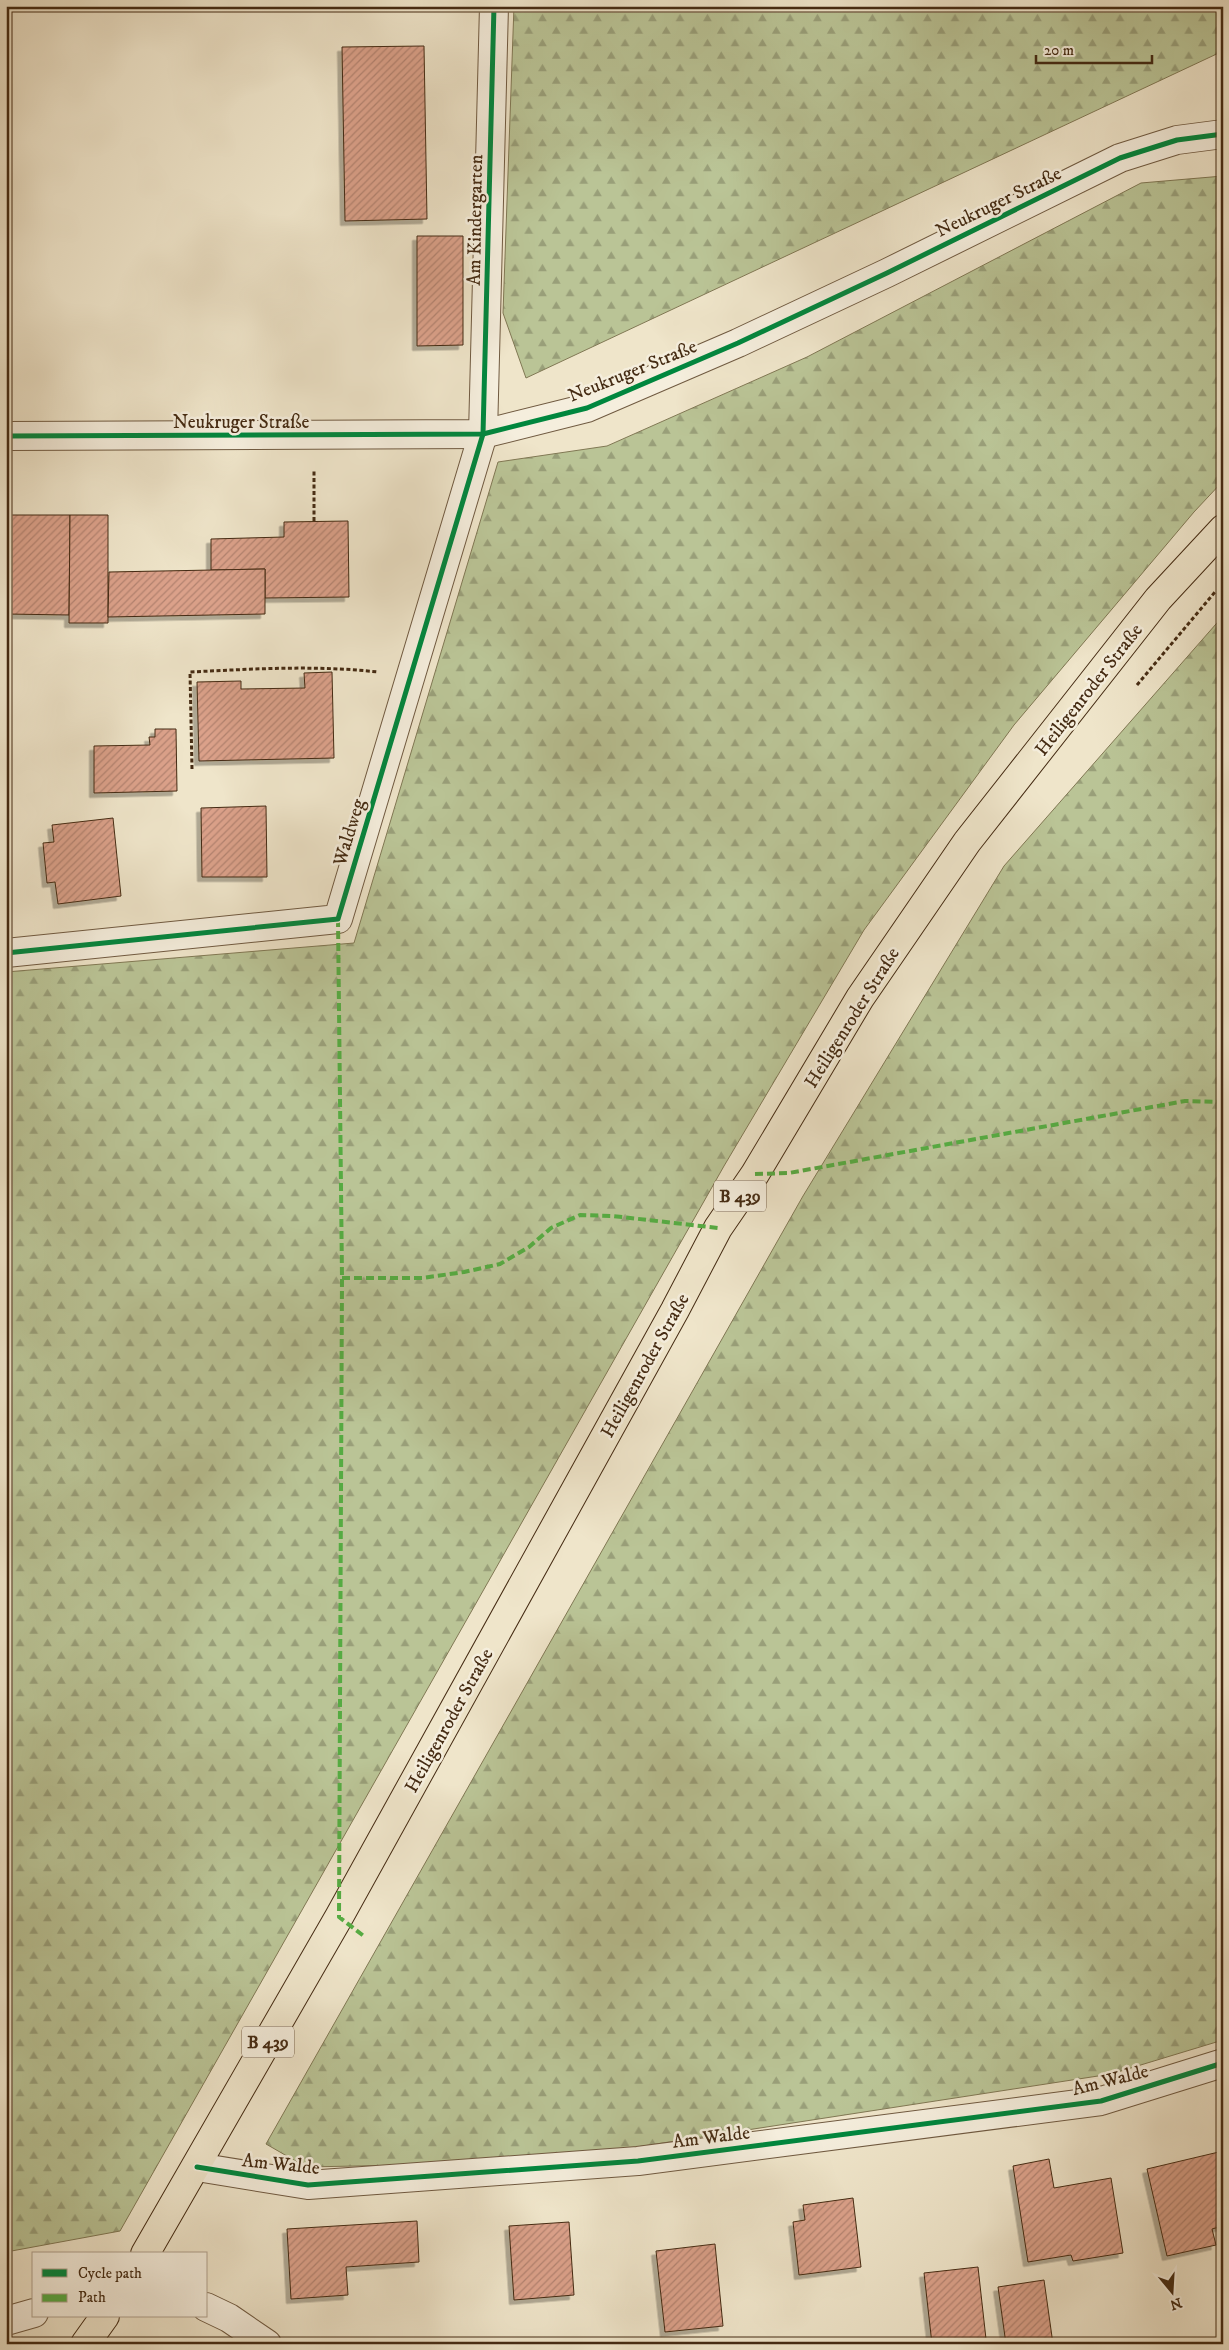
<svg xmlns="http://www.w3.org/2000/svg" width="1229" height="2350" font-family="'IM FELL DW Pica',serif">
  <style>
    .forest { fill: url(#forest-firs); stroke: #807854 }
    .building { fill: url(#building-hatch); stroke: #452b13; filter: url(#shadow) }
    .lines { fill: none; stroke-linecap: round; stroke-linejoin: round }
    .minor-casing { stroke: #705a41; stroke-width: 30 }
    .major-casing { stroke: #452b13; stroke-width: 30 }
    .path { stroke: #452b13; stroke-width: 3; stroke-dasharray: 4 2.5; stroke-linecap: butt }
    .minor { stroke: #f5eedd; stroke-width: 28 }
    .major { stroke: #efe5ca; stroke-width: 28 }
    .quiet { stroke: #56ab42; stroke-width: 4; stroke-dasharray: 8 4; stroke-linecap: butt }
    .cycleway-casing { stroke: #f5eedd; stroke-width: 8 }
    .cycleway { stroke: #00873e; stroke-width: 5 }
    .labels { text-anchor: middle; stroke-width: 5; stroke-linejoin: round; paint-order: stroke }
    .shield { fill: #f5eedd; stroke: #7a6650; stroke-width: 1 }
    .shield-label { font-size: 18px; font-weight: bold; fill: #452b13 }
    .street-label { font-size: 19px; fill: #452b13; stroke: #f5eedd }
  </style>
  <defs>
    <pattern id="forest-firs" width="22" height="20" patternUnits="userSpaceOnUse" patternTransform="scale(1.25)"><rect width="22" height="20" fill="#bac496"/><path d="M5 1l3.5 6h-7zM16 11l3.5 6h-7z" fill="#999f79"/></pattern>
    <pattern id="building-hatch" width="6" height="6" patternUnits="userSpaceOnUse" patternTransform="scale(1.25)"><rect width="6" height="6" fill="#dba18a"/><path d="M-1 1l2-2M0 6l6-6M5 7l2-2" fill="none" stroke="#b38370"/></pattern>
    <filter id="shadow"><feDropShadow dx="-4.5" dy="4.5" stdDeviation="0" flood-color="#0004"/></filter>
  </defs>
  <rect width="100%" height="100%" fill="#efe5ca"/>
  <filter id="stains"><feTurbulence type="fractalNoise" baseFrequency=".004" numOctaves="4"/><feColorMatrix values="0 0 0 0 .2 0 0 0 0 .09 0 0 0 0 .02 0 0 0 .5 -.17"/></filter>
  <radialGradient id="worn" r=".72"><stop offset=".6" stop-color="#630" stop-opacity="0"/><stop offset="1" stop-color="#630" stop-opacity=".3"/></radialGradient>
  <!-- forest -->
  <g class="forest">
    <polygon points="514,6 1223,6 1223,51 526,378 503,313"/>
    <polygon points="1223,176 1223,481 1194,512 1014,725 864,930 724,1166 120,2231 6,2252 6,972 354,943 498,462 607,446 807,357 1141,183"/>
    <polygon points="1223,616 1223,2040 1111,2074 630,2148 405,2165 306,2167 266,2144 803,1196 1004,866"/>
  </g>
  <!-- building -->
  <g class="building">
    <polygon points="424,46 427,219 345,221 342,47"/>
    <polygon points="417,236 463,236 463,345 417,346"/>
    <polygon points="6,515 70,515 69,615 6,614"/>
    <polygon points="70,515 108,515 108,623 69,623"/>
    <polygon points="348,521 349,597 265,598 265,569 211,570 211,539 284,537 284,522"/>
    <polygon points="265,569 265,614 108,617 109,572"/>
    <polygon points="332,672 334,758 199,761 197,682 241,681 241,689 305,688 304,673"/>
    <polygon points="155,729 176,729 177,791 94,793 94,746 150,745 149,737 155,737"/>
    <polygon points="266,806 267,877 202,877 201,808"/>
    <polygon points="113,818 121,896 58,904 55,882 47,883 43,843 54,842 52,825"/>
    <polygon points="1223,2151 1223,2226 1212,2229 1216,2245 1167,2256 1147,2169"/>
    <polygon points="1049,2159 1054,2188 1111,2178 1123,2253 1073,2261 1071,2255 1028,2262 1013,2166"/>
    <polygon points="853,2198 861,2267 799,2275 793,2222 805,2220 803,2205"/>
    <polygon points="417,2221 419,2262 346,2267 348,2295 291,2299 287,2229"/>
    <polygon points="569,2222 574,2295 514,2300 509,2226"/>
    <polygon points="715,2244 723,2326 665,2332 656,2251"/>
    <polygon points="978,2267 986,2339 932,2344 924,2273"/>
    <polygon points="1044,2280 1053,2344 1006,2344 998,2287"/>
    <polygon points="669,2340 669,2344 630,2344 651,2342"/>
  </g>
  <g class="lines">
    <defs>
      <g id="minor">
        <polyline points="6,436 483,434 587,408 738,343 887,273 1120,158 1177,140 1223,134"/>
        <polyline points="6,953 338,919 483,434 494,6"/>
        <polyline points="197,2167 308,2185 638,2161 1101,2101 1223,2063"/>
        <polyline points="206,2307 229,2318 267,2344"/>
        <polyline points="6,2321 34,2313"/>
      </g>
      <g id="major">
        <polyline points="145,2254 339,1917 675,1310 718,1228 755,1174 860,998 967,842 1158,599 1223,529"/>
        <polyline points="85,2344 105,2316"/>
      </g>
    </defs>
    <!-- minor casing -->
    <use href="#minor" class="minor-casing"/>
    <!-- major casing -->
    <use href="#major" class="major-casing"/>
    <!-- path -->
    <g class="path">
      <polyline points="314,521 314,469"/>
      <polyline points="1137,685 1215,592"/>
      <path d="M192 769 190 672C253 669 315 665 378 672"/>
    </g>
    <!-- minor -->
    <use href="#minor" class="minor"/>
    <!-- major -->
    <use href="#major" class="major"/>
    <!-- quiet -->
    <g class="quiet">
      <polyline points="338,919 342,1278 339,1917 365,1937"/>
      <polyline points="755,1174 789,1173 1185,1101 1223,1102"/>
      <polyline points="342,1278 422,1278 464,1272 500,1264 529,1247 551,1228 580,1215 613,1216 718,1228"/>
    </g>
    <defs>
      <g id="cycleway">
        <polyline points="6,436 483,434 587,408 738,343 887,273 1120,158 1177,140 1223,134"/>
        <polyline points="6,953 338,919 483,434 494,6"/>
        <polyline points="197,2167 308,2185 638,2161 1101,2101 1223,2063"/>
      </g>
    </defs>
    <!-- cycleway casing -->
    <use href="#cycleway" class="cycleway-casing"/>
    <!-- cycleway -->
    <use href="#cycleway" class="cycleway"/>
  </g>
  <g class="labels">
    <!-- shield labels -->
    <g class="shield">
      <rect x="714" y="1180.5" width="52" height="31" rx="4"/>
      <rect x="242" y="2026.5" width="52" height="31" rx="4"/>
    </g>
    <g class="shield-label">
      <text x="740" y="1202">B 439</text>
      <text x="268" y="2048">B 439</text>
    </g>
    <!-- street labels -->
    <g class="street-label">
      <text transform="translate(998 201) rotate(-26)" y="7">Neukruger Straße</text>
      <text transform="translate(474 220) rotate(-89)" y="7">Am Kindergarten</text>
      <text transform="translate(632 370) rotate(-22)" y="7">Neukruger Straße</text>
      <text x="241" y="428">Neukruger Straße</text>
      <text transform="translate(1088 689) rotate(-52)" y="7">Heiligenroder Straße</text>
      <text transform="translate(348 832) rotate(-73)" y="7">Waldweg</text>
      <text transform="translate(851 1017) rotate(-58)" y="7">Heiligenroder Straße</text>
      <text transform="translate(644 1365) rotate(-61)" y="7">Heiligenroder Straße</text>
      <text transform="translate(448 1720) rotate(-61)" y="7">Heiligenroder Straße</text>
      <text transform="translate(1110 2079) rotate(-14)" y="7">Am Walde</text>
      <text transform="translate(711 2136) rotate(-7)" y="7">Am Walde</text>
      <text transform="translate(281 2163) rotate(6)" y="7">Am Walde</text>
    </g>
  </g>
  <!-- margin -->
  <rect width="1229" height="2350" fill="none" stroke="#efe5ca" stroke-width="25"/>
  <rect x="8" y="8" width="1214" height="2335" fill="none" stroke="#452b13" stroke-width="2.5"/>
  <rect x="12" y="12" width="1204" height="2325" fill="none" stroke="#452b13"/>
  <!-- legend -->
  <rect x="32" y="2252" width="175" height="65" fill="#f5eedd" stroke="#afa08c"/>
  <rect x="42" y="2269" width="25" height="8" fill="#00873e" stroke="#afa08c"/>
  <text x="78" y="2278" font-size="15" fill="#452b13">Cycle path</text>
  <rect x="42" y="2294" width="25" height="8" fill="#56ab42" stroke="#afa08c"/>
  <text x="78" y="2302" font-size="15" fill="#452b13">Path</text>
  <!-- north arrow -->
  <g transform="translate(1172 2292) rotate(162)" stroke="#f5eedd" stroke-width="4" paint-order="stroke">
  <path d="M0-4L9 19L0 12L-9 19Z" fill="#452b13"/>
  <text y="-8" font-size="14" font-weight="bold" text-anchor="middle" fill="#452b13">N</text>
  </g>
  <!-- scale -->
  <path d="M1036 55v8h116v-8" fill="none" stroke="#452b13" stroke-width="2.5"/>
  <text x="1044" y="55" font-size="15" fill="#452b13" stroke="#f5eedd" stroke-width="4" paint-order="stroke">20 m</text>
  <rect width="100%" height="100%" filter="url(#stains)"/>
  <rect width="100%" height="100%" fill="url(#worn)"/>
</svg>
